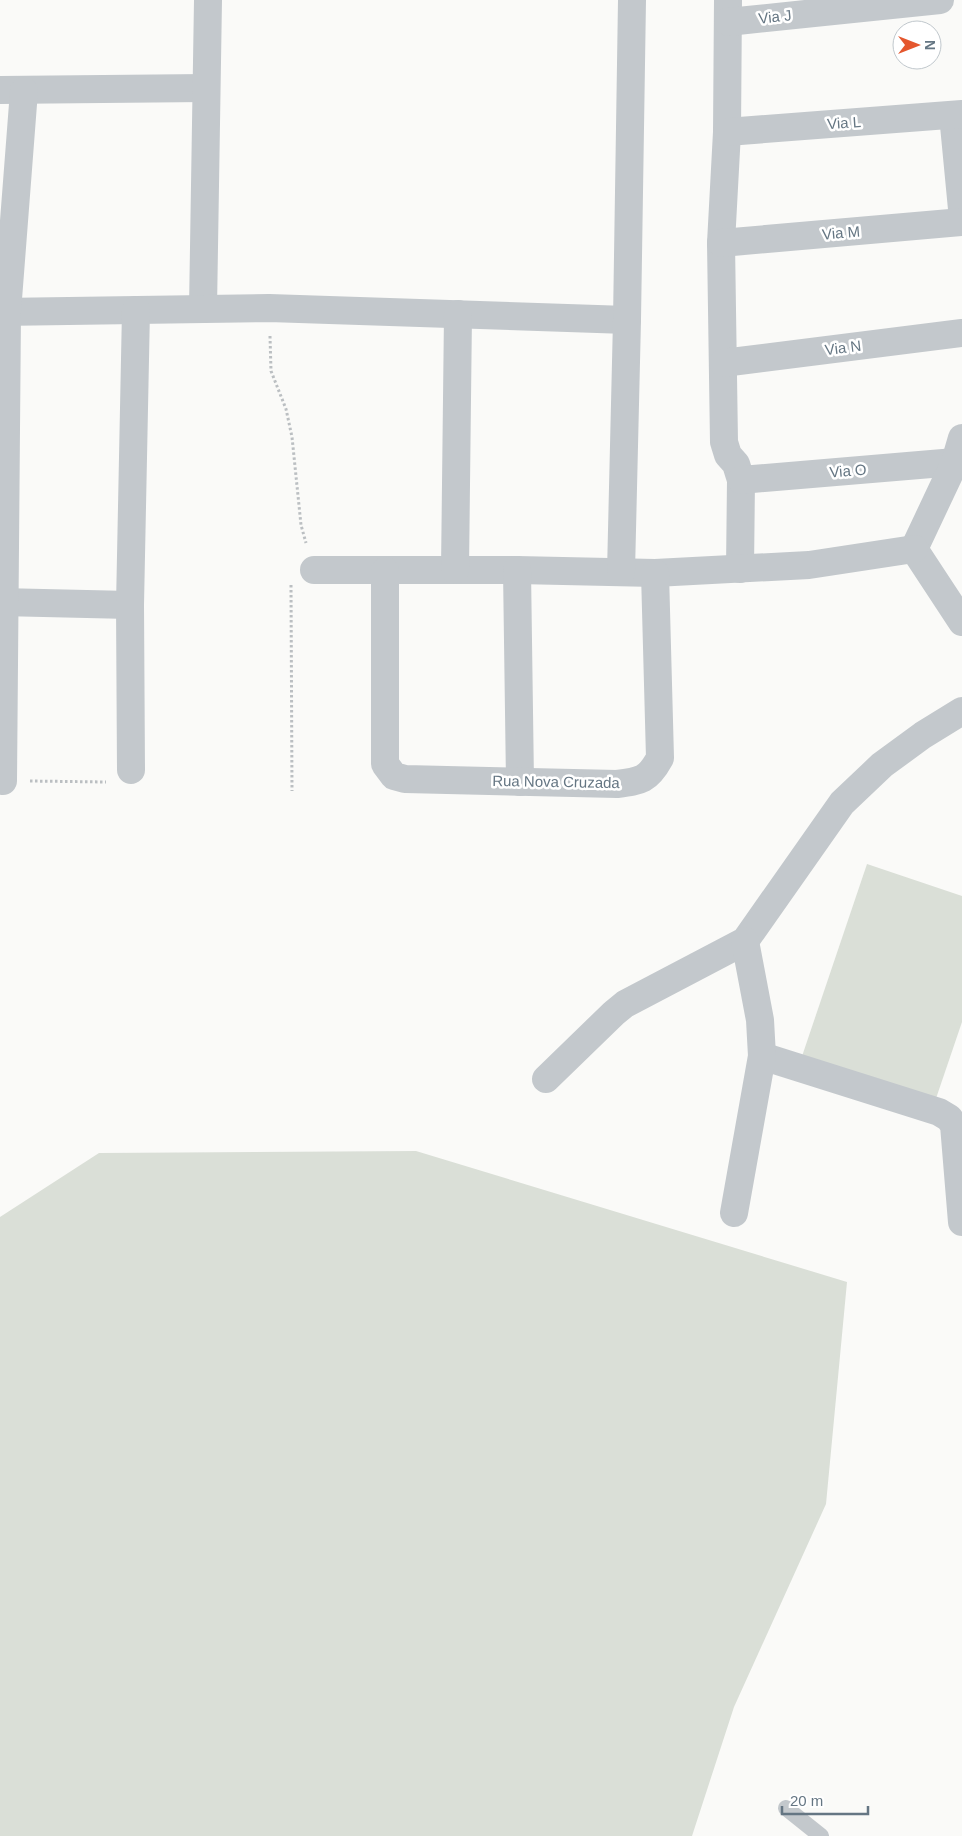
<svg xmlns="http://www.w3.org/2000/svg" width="962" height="1836" font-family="Helvetica,sans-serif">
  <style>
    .green { fill: #dadfd7 }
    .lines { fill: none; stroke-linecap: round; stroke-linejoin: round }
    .path { stroke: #bbbfc2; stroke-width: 3; stroke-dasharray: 2.5 2.5; stroke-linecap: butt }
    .lane { stroke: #c3c8cc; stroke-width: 16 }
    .street { stroke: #c3c8cc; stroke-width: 28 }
    .labels { text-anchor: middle; stroke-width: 5; stroke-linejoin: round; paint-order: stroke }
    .street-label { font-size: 15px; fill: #657683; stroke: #fff }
  </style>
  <rect width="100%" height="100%" fill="#fafaf8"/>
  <!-- green -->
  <g class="green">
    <polygon points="867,864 962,896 962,1022 929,1119 796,1074"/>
    <polygon points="416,1151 847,1282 826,1504 734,1707 692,1836 0,1836 0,1217 99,1153"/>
  </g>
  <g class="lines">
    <!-- path -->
    <g class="path">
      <polyline points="270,336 271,371 286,409 292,437 301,525 306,543"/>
      <polyline points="291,585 292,791"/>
      <polyline points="30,781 106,782"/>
    </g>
    <!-- lane -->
    <polyline class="lane" points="786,1808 821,1836"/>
    <!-- street -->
    <g class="street">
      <polyline points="728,0 727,132 721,243 724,442 728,455 736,464 741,480 740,569"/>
      <polyline points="728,22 940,0"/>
      <polyline points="0,90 206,88"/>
      <polyline points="953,115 962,209"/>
      <polyline points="727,132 962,114"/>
      <polyline points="721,243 962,222"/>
      <polyline points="203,309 208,0"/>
      <polyline points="0,312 269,308 627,320"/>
      <polyline points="723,363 962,333"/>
      <polyline points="741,480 955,462"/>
      <polyline points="914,549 955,462 962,438"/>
      <polyline points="914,549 962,622"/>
      <polyline points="314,570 517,570 655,573 809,565 914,549"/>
      <polyline points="455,570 458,314"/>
      <polyline points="517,570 520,782"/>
      <path d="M385 571V764L394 776 405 779 617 784C641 781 648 780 660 758L655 573"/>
      <polyline points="621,572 627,320 632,0"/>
      <polyline points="0,602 130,605"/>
      <polyline points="131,770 130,605 136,310"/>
      <polyline points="3,781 7,312 24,91"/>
      <polyline points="762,1056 939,1112 949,1118 954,1125 962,1222"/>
      <polyline points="546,1079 614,1013 625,1004 745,941 842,803 882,765 923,735 962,711"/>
      <polyline points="734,1213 762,1056 760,1020 745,941"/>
    </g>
  </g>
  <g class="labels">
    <!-- street labels -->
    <g class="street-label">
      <text transform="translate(775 17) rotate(-6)" y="5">Via J</text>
      <text transform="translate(844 123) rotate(-4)" y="5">Via L</text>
      <text transform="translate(841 233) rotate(-5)" y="5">Via M</text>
      <text transform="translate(843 348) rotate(-7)" y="5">Via N</text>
      <text transform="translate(848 471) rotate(-5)" y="5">Via O</text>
      <text transform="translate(556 782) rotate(1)" y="5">Rua Nova Cruzada</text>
    </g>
  </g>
  <!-- north arrow -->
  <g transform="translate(917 45) rotate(90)"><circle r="24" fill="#ffffff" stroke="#c1c8cd"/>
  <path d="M0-4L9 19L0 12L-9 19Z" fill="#e4572e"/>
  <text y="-8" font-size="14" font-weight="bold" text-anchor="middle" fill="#657683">N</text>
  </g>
  <!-- scale -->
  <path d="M782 1806v8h86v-8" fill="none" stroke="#657683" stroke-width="2.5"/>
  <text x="790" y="1806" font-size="15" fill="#657683" stroke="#ffffff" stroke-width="4" paint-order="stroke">20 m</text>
</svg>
